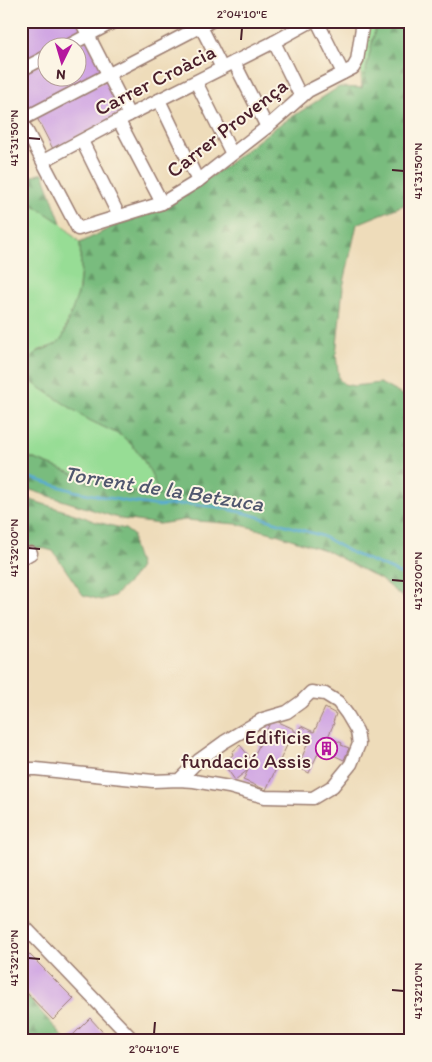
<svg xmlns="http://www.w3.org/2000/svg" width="432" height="1062" font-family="Itim,sans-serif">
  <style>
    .green { fill: #97dd95; stroke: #707e60 }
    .forest { fill: url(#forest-firs); stroke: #626e54 }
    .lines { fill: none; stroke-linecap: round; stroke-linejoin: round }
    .stream { stroke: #58abd3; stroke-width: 2.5 }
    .building { fill: #cda0e3 }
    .minor-casing { stroke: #9c7e72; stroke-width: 15 }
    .minor { stroke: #fff; stroke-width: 12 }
    .ticks { fill: none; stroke: #4a1f2b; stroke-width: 2 }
    .labels { text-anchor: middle; stroke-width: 4; stroke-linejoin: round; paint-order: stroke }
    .street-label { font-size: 21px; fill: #4a1f2b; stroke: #fcf5e5 }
    .poi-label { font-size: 21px; fill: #4a1f2b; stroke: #fcf5e5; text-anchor: end }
    .water-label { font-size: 22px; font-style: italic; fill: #50576e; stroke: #fcf5e5 }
    .neatline { fill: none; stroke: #4a1f2b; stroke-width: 2 }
    .ticks-label { font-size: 12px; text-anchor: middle; fill: #4a1f2b }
  </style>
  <defs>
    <pattern id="forest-firs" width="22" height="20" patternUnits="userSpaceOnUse" patternTransform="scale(1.25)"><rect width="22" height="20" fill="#79bc7e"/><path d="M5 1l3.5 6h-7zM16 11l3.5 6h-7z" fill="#659867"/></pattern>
  </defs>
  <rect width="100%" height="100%" fill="#fcf5e5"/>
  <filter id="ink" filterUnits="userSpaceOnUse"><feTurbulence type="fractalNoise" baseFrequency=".02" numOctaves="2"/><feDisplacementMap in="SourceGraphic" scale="10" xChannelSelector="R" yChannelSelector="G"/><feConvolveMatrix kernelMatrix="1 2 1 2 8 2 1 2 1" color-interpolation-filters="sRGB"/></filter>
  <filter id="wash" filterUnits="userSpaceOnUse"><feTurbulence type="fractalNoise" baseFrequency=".0096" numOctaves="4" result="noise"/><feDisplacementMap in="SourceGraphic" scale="20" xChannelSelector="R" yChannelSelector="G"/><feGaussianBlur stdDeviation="1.12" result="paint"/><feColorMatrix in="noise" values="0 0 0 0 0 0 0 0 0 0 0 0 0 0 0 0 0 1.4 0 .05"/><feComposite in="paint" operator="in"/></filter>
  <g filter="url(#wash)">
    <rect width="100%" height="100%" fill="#eedcba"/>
    <!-- green -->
    <g class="green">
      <polygon points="368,21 377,21 362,88 361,71"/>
      <polygon points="21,197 61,223 80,243 81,268 78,295 66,326 63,337 60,342 55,345 37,351 30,361 28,366 33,383 89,420 122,436 131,444 142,458 151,473 157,490 155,495 125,490 107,483 82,477 29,457 21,453"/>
    </g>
    <!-- forest -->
    <g class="forest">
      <path d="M377 21H411V202L357 224 343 287 336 355 339 379 344 384 354 386 380 383 411 400V604L380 579 327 551 276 534 237 524 185 520 159 524 121 519 21 487V453L29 457 82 477 107 483 125 490 144 494 155 495 157 490 151 473 142 458 131 444 122 436 89 420 33 383 28 378C25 342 50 356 63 337L79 290 81 268 80 243 114 226 162 210 223 168 273 129 339 87 362 88Z"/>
      <polygon points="21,169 26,178 43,173 61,223 21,197"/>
      <polygon points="21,495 34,501 84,517 93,521 125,529 133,535 133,545 140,567 131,580 114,596 101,600 83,595 53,551 42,548 29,548 22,551 21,549"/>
      <polygon points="21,989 66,1040 69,1041 21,1041"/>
    </g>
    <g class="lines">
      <!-- stream -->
      <polyline class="stream" points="21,475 74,491 125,501 159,506 186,504 218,507 249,514 322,536 354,554 393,570 411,580"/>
    </g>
    <g id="blocks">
      <!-- building -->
      <g class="building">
        <polygon points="28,21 78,21 84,33 57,48 48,48 48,53 21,67 21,25"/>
        <polygon points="87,39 105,73 26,114 21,105 21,74 48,60 48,78 78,78 78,48"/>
        <polygon points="107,80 124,113 53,149 36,116"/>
        <polygon points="325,708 336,714 333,722 334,723 328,737 342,743 341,745 349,748 344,760 320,749 309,773 298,767 307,745 290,739 266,790 243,780 248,770 235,780 225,766 231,760 230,757 233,755 232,752 240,745 252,760 272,719 294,729 294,731 298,732 301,726 314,732"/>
        <polygon points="21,946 74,999 53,1020 21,987"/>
        <polygon points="90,1018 111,1041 69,1041 68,1040"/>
      </g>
    </g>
  </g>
  <g filter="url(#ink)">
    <use href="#blocks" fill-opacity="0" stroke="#9c7e72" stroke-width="1"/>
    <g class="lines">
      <defs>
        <g id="minor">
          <polyline points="81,21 129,115"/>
          <polyline points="198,21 222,68"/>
          <polyline points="317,21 343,73"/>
          <polyline points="274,42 301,97"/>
          <polyline points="64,48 115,21"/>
          <polyline points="234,62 267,127"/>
          <polyline points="21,70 48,56"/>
          <polyline points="196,82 232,154"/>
          <polyline points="159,100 198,181"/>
          <polyline points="21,120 78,229 162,203 198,181 267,127 308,91 353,68 357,61 363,21"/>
          <polyline points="21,120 211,21"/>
          <polyline points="119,121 162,203"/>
          <polyline points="82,141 119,216"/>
          <polyline points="43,161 129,115 274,42 312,21"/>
          <polyline points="21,559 31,553"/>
          <polyline points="21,769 36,769 153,781 179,780 194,781 229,787 265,797 313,798 333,786 351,764 359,744 357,731 347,714 338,702 325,694 311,692 301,702 287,712 263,719 224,742 199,760 179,780"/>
          <polyline points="21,923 134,1041"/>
        </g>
      </defs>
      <!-- minor casing -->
      <use href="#minor" class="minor-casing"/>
      <!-- minor -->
      <use href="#minor" class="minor"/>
    </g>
  </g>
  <!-- ticks -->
  <path class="ticks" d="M241 40 242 28M28 138 40 139M392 170 404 171M28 548 40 549M392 580 404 581M28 958 40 959M392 990 404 991M154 1034 155 1022"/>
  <!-- icons -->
  <defs>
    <symbol id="building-ring" viewBox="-11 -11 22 22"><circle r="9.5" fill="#fcf5e5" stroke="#b5179e" stroke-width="1.5"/><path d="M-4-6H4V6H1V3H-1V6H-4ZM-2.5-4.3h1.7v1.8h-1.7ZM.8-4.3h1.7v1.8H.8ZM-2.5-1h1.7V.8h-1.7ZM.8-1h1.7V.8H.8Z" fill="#b5179e"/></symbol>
  </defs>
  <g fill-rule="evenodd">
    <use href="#building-ring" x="314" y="736" width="25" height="25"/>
  </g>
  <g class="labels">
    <!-- street labels -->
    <g class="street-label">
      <text transform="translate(155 80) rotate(-27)" y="7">Carrer Croàcia</text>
      <text transform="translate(227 128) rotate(-38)" y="7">Carrer Provença</text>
    </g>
    <!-- poi labels -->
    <g class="poi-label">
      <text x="311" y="744">Edificis<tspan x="311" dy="24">fundació Assis</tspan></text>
    </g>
    <!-- water labels -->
    <g class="water-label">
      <text transform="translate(164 488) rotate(9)" y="8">Torrent de la Betzuca</text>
    </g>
  </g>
  <!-- margin -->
  <rect width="432" height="1062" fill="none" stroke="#fcf5e5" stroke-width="55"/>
  <!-- north arrow -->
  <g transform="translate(62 62) rotate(185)"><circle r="24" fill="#fcf5e5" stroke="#b59f9b"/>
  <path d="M0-4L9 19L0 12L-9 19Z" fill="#b5179e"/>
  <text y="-8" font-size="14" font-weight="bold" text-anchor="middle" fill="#4a1f2b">N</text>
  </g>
  <rect x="28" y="28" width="376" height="1006" class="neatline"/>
  <g class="ticks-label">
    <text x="242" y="18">2°04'10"E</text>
    <text transform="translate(14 138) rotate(-90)" y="4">41°31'50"N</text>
    <text transform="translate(418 171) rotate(-90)" y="4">41°31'50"N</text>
    <text transform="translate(14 548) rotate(-90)" y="4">41°32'00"N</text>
    <text transform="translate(418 581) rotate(-90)" y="4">41°32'00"N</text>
    <text transform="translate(14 958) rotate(-90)" y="4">41°32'10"N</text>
    <text transform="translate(418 991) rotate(-90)" y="4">41°32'10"N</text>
    <text x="154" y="1053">2°04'10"E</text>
  </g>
</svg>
